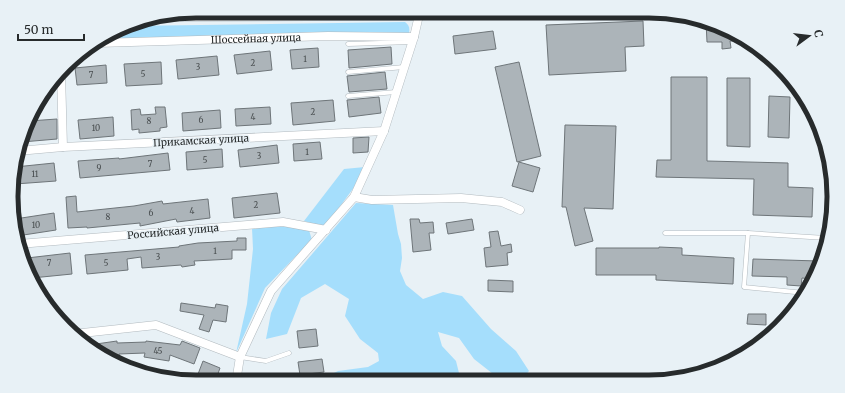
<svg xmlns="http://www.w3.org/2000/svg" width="845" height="393" font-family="Merriweather,serif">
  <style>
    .green { fill: #a5defc }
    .building { fill: #acb4b9; stroke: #6e7579 }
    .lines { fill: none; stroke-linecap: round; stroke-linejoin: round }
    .service-casing { stroke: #b2babf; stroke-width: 5 }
    .minor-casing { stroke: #b2babf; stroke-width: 9 }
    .tertiary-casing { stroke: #b2babf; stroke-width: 11 }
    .service { stroke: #fff; stroke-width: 4 }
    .minor { stroke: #fff; stroke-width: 8 }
    .tertiary { stroke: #fff; stroke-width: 10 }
    .labels { text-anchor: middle; stroke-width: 3; stroke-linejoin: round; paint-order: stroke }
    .number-label { font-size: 8px; fill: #484d4f }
    .street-label { font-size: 10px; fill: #272b2c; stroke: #e8f1f6 }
    .rim { fill: none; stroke: #272b2c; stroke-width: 5 }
  </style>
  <rect width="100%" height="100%" fill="#e8f1f6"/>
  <!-- green -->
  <g class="green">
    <path d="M405 22C409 25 410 28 409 33L406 35 102 41 127 26Z"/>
    <polygon points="365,167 355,186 327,224 320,226 304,221 344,169"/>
    <polygon points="356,203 393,205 398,234 401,244 402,258 400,271 406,285 423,299 443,292 462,296 491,329 516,351 529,371 520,381 502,381 474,359 459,338 438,332 442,346 456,361 461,381 315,382 338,371 368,367 379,361 378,353 360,339 345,316 349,299 325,284 301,298 287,334 266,339 271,313 282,289"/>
    <polygon points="284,225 308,227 312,240 311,243 296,256 265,288 236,353 247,304 253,249 252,228"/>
  </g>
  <!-- building -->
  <g class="building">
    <polygon points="643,21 644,46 625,47 626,71 549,75 546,25"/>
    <polygon points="706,22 719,25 742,41 730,41 731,48 722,49 722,42 707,42"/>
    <polygon points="493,31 496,49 455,54 453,36"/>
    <polygon points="391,47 392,64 349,68 348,50"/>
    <polygon points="318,48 319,67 292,69 290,50"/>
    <polygon points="270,51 272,70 237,74 234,55"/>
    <polygon points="217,56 219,75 178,79 176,60"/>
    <polygon points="161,62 162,84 126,86 124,64"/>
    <polygon points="519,62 541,156 517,162 495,67"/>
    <polygon points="106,65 107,83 77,85 75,68"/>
    <polygon points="385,72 387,89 349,92 347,76"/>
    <polygon points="671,77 707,77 707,161 788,163 788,187 813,188 812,217 753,215 754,179 656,177 657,160 671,160"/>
    <polygon points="727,78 750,78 750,147 727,146"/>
    <polygon points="769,96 790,97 789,138 768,137"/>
    <polygon points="379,97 381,113 349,117 347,100"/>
    <polygon points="333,100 335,121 293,125 291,103"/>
    <polygon points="155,107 165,107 167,127 160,128 160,131 139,133 139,129 132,130 131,110 140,109 141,115 156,114"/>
    <polygon points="270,107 271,124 236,126 235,109"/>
    <polygon points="220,110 221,128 183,131 182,113"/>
    <polygon points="113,117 114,136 80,139 78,120"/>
    <polygon points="57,119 57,139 22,142 29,121"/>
    <polygon points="565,125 616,126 613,209 584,208 593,241 575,246 566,207 562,207"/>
    <polygon points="369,137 368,152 353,153 353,138"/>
    <polygon points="320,142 322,159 294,161 293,144"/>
    <polygon points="277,145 279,163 240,167 238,150"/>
    <polygon points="222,149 223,167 187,170 186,152"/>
    <polygon points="168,153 170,170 80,178 78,161 119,158 119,159"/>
    <polygon points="519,162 540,168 533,192 512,186"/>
    <polygon points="54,163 56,181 15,184 15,167"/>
    <polygon points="277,193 280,213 234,218 232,198"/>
    <polygon points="76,196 77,212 134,206 162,201 163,204 208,199 210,218 177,222 176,219 140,226 140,223 87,228 87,227 68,228 66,197"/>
    <polygon points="54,213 56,230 17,236 15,219"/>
    <polygon points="410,219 419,219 420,223 433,222 434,233 429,233 431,250 413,252"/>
    <polygon points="472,219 474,230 448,234 446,223"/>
    <polygon points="498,231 501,246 511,244 512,252 507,253 508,265 486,267 484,248 491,247 489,232"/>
    <polygon points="237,238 246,238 246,250 232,250 232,259 194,261 195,265 182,267 181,265 142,268 141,257 127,259 128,270 87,274 85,255 179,247 179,246 198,243 237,241"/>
    <polygon points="659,247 682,248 682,255 734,258 733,284 656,280 656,275 596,275 596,248 659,248"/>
    <polygon points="70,253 72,274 32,278 28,268 27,258"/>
    <polygon points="753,259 818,261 817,272 813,279 802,278 801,286 787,285 787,277 752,276"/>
    <polygon points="488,280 513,281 513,292 488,291"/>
    <polygon points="181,303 215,308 216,304 228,306 226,322 213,320 209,332 199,329 204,315 180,311"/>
    <polygon points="748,314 766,314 766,325 747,324"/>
    <polygon points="316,329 318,346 299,348 297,331"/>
    <polygon points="117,341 117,343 146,342 146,341 180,345 182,341 200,348 194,364 170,355 169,361 144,357 145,353 119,354 120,360 114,361 89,345"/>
    <polygon points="322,359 324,372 300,375 298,362"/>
    <polygon points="203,361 220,368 215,382 195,382"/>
  </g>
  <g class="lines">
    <defs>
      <g id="service">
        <polyline points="422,14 463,11"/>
        <polyline points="348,44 412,42"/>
        <polyline points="348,72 404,67"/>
        <polyline points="348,96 396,92"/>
        <polyline points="665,233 748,233"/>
        <polyline points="805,293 744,287 748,233 826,238"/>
        <polyline points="240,357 266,361 289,353"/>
      </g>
      <g id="minor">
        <path id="s1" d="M98 43 328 36 414 37"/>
        <polyline points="61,73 63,147"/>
        <polyline points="18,151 63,147 384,131"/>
        <polyline points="354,197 372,200 461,198 502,202 520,210"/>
        <polyline points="19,244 283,222 326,230"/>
        <polyline points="73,334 156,325 240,357"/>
        <polyline points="236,382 240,357 271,291 354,197 384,131 414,37 419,15"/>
      </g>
      <polyline id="tertiary" points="168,16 419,15 422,11"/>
    </defs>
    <!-- service casing -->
    <use href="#service" class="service-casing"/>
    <!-- minor casing -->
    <use href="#minor" class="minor-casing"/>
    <!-- tertiary casing -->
    <use href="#tertiary" class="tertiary-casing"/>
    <!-- service -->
    <use href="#service" class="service"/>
    <!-- minor -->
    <use href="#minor" class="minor"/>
    <!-- tertiary -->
    <use href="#tertiary" class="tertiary"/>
  </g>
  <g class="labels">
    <!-- number labels -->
    <g class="number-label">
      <text x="305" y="62">1</text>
      <text x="253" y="66">2</text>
      <text x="198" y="70">3</text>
      <text x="143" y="77">5</text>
      <text x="91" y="78">7</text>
      <text x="313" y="115">2</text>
      <text x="253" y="120">4</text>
      <text x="201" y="123">6</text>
      <text x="149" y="124">8</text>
      <text x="96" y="131">10</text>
      <text x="307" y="155">1</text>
      <text x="259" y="159">3</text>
      <text x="205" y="163">5</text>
      <text x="150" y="167">7</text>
      <text x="99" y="171">9</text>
      <text x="35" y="177">11</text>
      <text x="256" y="208">2</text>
      <text x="192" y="214">4</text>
      <text x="151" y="216">6</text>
      <text x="108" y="220">8</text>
      <text x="36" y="228">10</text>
      <text x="215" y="254">1</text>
      <text x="158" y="260">3</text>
      <text x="49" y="266">7</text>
      <text x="106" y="266">5</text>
      <text x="158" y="354">45</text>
    </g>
    <!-- street labels -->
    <g class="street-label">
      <text dy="4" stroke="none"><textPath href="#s1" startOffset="158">Шоссейная улица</textPath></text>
      <text transform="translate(201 140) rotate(-3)" y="4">Прикамская улица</text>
      <text transform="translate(173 231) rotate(-5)" y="4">Российская улица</text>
    </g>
  </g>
  <!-- crop -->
  <path d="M0 0H845V393H0ZM196 18H649A178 178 0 0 1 827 196V197A178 178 0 0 1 649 375H196A178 178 0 0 1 18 197V196A178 178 0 0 1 196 18Z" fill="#e8f1f6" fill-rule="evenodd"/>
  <path class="rim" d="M196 18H649A178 178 0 0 1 827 196V197A178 178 0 0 1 649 375H196A178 178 0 0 1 18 197V196A178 178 0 0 1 196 18Z"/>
  <!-- north arrow -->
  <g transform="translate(809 36) rotate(75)" stroke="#e8f1f6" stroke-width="3" paint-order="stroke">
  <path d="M0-3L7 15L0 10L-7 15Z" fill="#272b2c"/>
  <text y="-6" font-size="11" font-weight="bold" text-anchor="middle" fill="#272b2c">С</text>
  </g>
  <!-- scale -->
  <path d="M18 34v6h66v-6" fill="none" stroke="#272b2c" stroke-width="2"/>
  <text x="24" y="34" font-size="12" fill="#272b2c" stroke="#e8f1f6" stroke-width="3" paint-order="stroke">50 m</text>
</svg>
